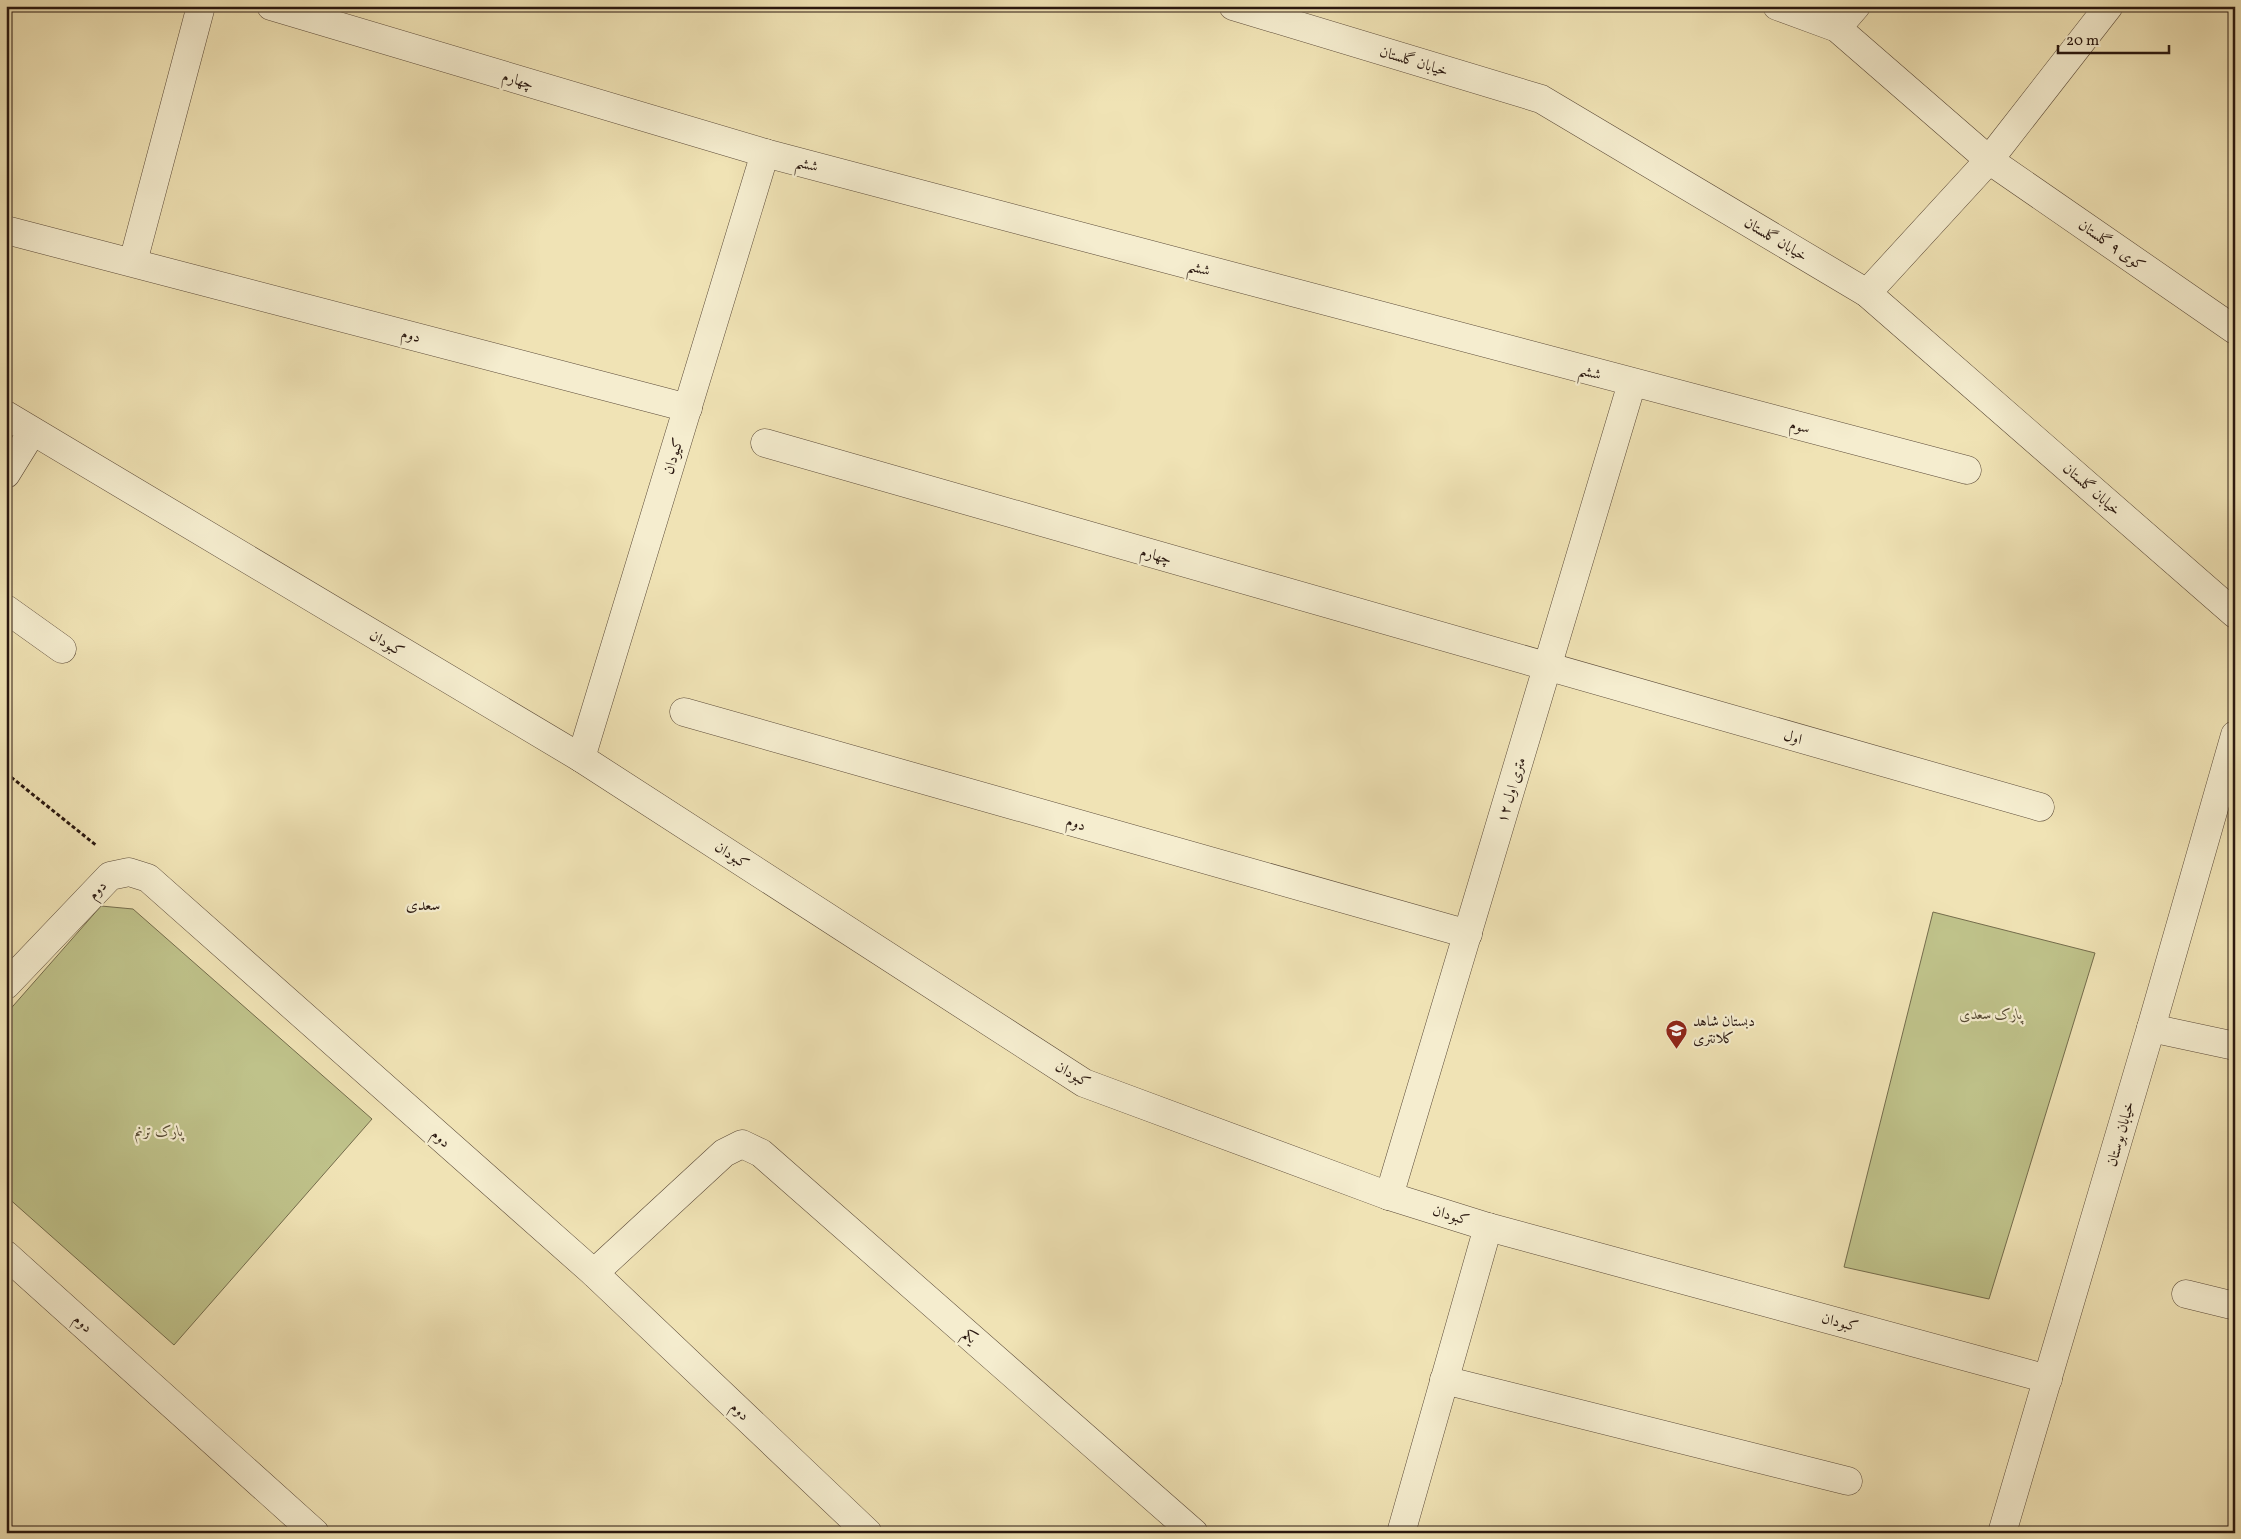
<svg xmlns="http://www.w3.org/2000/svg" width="2241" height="1539" font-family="Vollkorn,Amiri,serif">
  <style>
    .green { fill: #bfc28a; stroke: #746c4c }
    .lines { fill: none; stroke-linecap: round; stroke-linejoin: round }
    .minor-casing { stroke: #5b4a38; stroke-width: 29 }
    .tertiary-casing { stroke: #5b4a38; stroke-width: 29 }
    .path { stroke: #29170f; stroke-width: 3; stroke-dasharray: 4 2.5; stroke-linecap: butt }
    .minor { stroke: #f5edcf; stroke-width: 28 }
    .tertiary { stroke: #f5edcf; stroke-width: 28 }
    .labels { text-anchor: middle; stroke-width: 4.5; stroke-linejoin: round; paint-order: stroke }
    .street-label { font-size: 15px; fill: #29170f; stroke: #f5edcf }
    .park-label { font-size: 15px; font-style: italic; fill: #564a34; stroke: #f5edcf }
    .poi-label { font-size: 15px; fill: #29170f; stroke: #f5edcf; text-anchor: start }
    .neighbourhood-label { font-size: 16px; fill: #29170f; stroke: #f5edcf }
  </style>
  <rect width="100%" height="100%" fill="#f0e3b5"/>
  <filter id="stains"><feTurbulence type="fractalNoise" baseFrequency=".004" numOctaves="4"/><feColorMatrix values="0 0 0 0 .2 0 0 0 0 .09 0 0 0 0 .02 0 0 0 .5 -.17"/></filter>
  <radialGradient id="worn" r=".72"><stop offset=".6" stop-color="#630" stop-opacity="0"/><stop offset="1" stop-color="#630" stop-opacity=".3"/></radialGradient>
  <!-- green -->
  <g class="green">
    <polygon points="101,906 133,909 372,1119 174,1345 6,1196 6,1014"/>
    <polygon points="1933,912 2095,953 1989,1299 1844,1267"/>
  </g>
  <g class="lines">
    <defs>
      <g id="minor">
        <polyline points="271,6 765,153 1967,470"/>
        <polyline points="1777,6 1837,28 1989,160 1867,293"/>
        <polyline points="2109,6 1989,160 2235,330"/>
        <polyline points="1837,28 1856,6"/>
        <polyline points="6,230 688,408"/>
        <polyline points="133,262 201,6"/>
        <polyline points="6,415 581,758 1084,1083 1389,1196 1488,1227 2048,1379"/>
        <polyline points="765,443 2040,807"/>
        <polyline points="6,474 32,432"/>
        <polyline points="6,609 62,649"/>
        <polyline points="684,712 1468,934"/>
        <polyline points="581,758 765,153"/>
        <polyline points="6,985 110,876 129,872 148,878 594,1273 868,1533"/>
        <polyline points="2151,1028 2235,1046"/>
        <polyline points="1389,1196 1632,383"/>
        <polyline points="6,1255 315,1533"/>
        <polyline points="594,1273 724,1153 742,1144 761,1153 1194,1533"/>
        <polyline points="2186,1294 2235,1306"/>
        <polyline points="1444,1380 1848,1481"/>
        <polyline points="1401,1533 1488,1227"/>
      </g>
      <g id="tertiary">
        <polyline points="1233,6 1541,99 1867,293 2235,614"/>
        <polyline points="2002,1533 2151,1028 2235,735"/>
      </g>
    </defs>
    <!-- minor casing -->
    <use href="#minor" class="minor-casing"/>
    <!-- tertiary casing -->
    <use href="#tertiary" class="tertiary-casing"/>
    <!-- path -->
    <polyline class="path" points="6,773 97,846"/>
    <!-- minor -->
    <use href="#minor" class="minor"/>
    <!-- tertiary -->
    <use href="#tertiary" class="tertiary"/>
  </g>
  <!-- icons -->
  <defs>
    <symbol id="school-pin" viewBox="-11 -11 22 30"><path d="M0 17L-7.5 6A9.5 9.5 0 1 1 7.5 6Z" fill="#8f2418" stroke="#f5edcf"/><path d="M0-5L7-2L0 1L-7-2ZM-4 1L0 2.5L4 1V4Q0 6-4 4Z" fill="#fff"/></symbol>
  </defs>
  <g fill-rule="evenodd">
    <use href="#school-pin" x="1664" y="1018" width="25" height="34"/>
  </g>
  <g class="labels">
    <!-- street labels -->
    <g class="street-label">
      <text transform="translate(1414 61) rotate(17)" y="5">خیابان گلستان</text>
      <text transform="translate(518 80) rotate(17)" y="5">چهارم</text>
      <text transform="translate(807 164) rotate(15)" y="5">ششم</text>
      <text transform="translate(1776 239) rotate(31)" y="5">خیابان گلستان</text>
      <text transform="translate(2112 245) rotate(35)" y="5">کوی ۹ گلستان</text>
      <text transform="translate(1199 268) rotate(15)" y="5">ششم</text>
      <text transform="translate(411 335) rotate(15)" y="5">دوم</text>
      <text transform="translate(1590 372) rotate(15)" y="5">ششم</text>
      <text transform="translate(1800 426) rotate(15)" y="5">سوم</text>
      <text transform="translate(673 456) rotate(-73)" y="5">کیودان</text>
      <text transform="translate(2092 489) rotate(41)" y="5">خیابان گلستان</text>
      <text transform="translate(1156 555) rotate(16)" y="5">چهارم</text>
      <text transform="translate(387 643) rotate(31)" y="5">کبودان</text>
      <text transform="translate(1793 737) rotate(16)" y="5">اول</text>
      <text transform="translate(1511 790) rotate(-73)" y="5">۱۲ متری اول</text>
      <text transform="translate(1076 823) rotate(16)" y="5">دوم</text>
      <text transform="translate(732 855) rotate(33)" y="5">کبودان</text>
      <text transform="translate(97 890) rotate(-47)" y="5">دوم</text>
      <text transform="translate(1073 1074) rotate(30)" y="5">کبودان</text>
      <text transform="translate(2120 1134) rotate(-74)" y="5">خیابان بوستان</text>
      <text transform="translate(441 1138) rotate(42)" y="5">دوم</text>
      <text transform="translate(1451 1215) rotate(17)" y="5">کبودان</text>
      <text transform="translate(1840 1322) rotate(15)" y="5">کبودان</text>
      <text transform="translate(83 1323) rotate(42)" y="5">دوم</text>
      <text transform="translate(970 1336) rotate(41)" y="5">یکم</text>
      <text transform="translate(740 1411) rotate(43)" y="5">دوم</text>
    </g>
    <!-- park labels -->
    <g class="park-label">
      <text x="1991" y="1019">پارک سعدی</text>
      <text x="159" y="1136">پارک ترنم</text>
    </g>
    <!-- poi labels -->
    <g class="poi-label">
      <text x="1693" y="1026">دبستان شاهد<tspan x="1693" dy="17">کلانتری</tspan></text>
    </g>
    <!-- neighbourhood labels -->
    <g class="neighbourhood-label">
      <text x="423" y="910">سعدی</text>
    </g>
  </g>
  <!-- margin -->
  <rect width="2241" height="1539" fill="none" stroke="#f0e3b5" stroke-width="25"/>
  <rect x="8" y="8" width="2226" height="1524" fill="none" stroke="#29170f" stroke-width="2.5"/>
  <rect x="12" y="12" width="2216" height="1514" fill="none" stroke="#29170f"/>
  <!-- scale -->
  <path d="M2058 45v8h111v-8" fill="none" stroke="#29170f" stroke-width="2.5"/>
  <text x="2066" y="45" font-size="15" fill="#29170f" stroke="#f5edcf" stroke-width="4" paint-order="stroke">20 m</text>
  <rect width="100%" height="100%" filter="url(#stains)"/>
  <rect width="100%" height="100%" fill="url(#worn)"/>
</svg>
